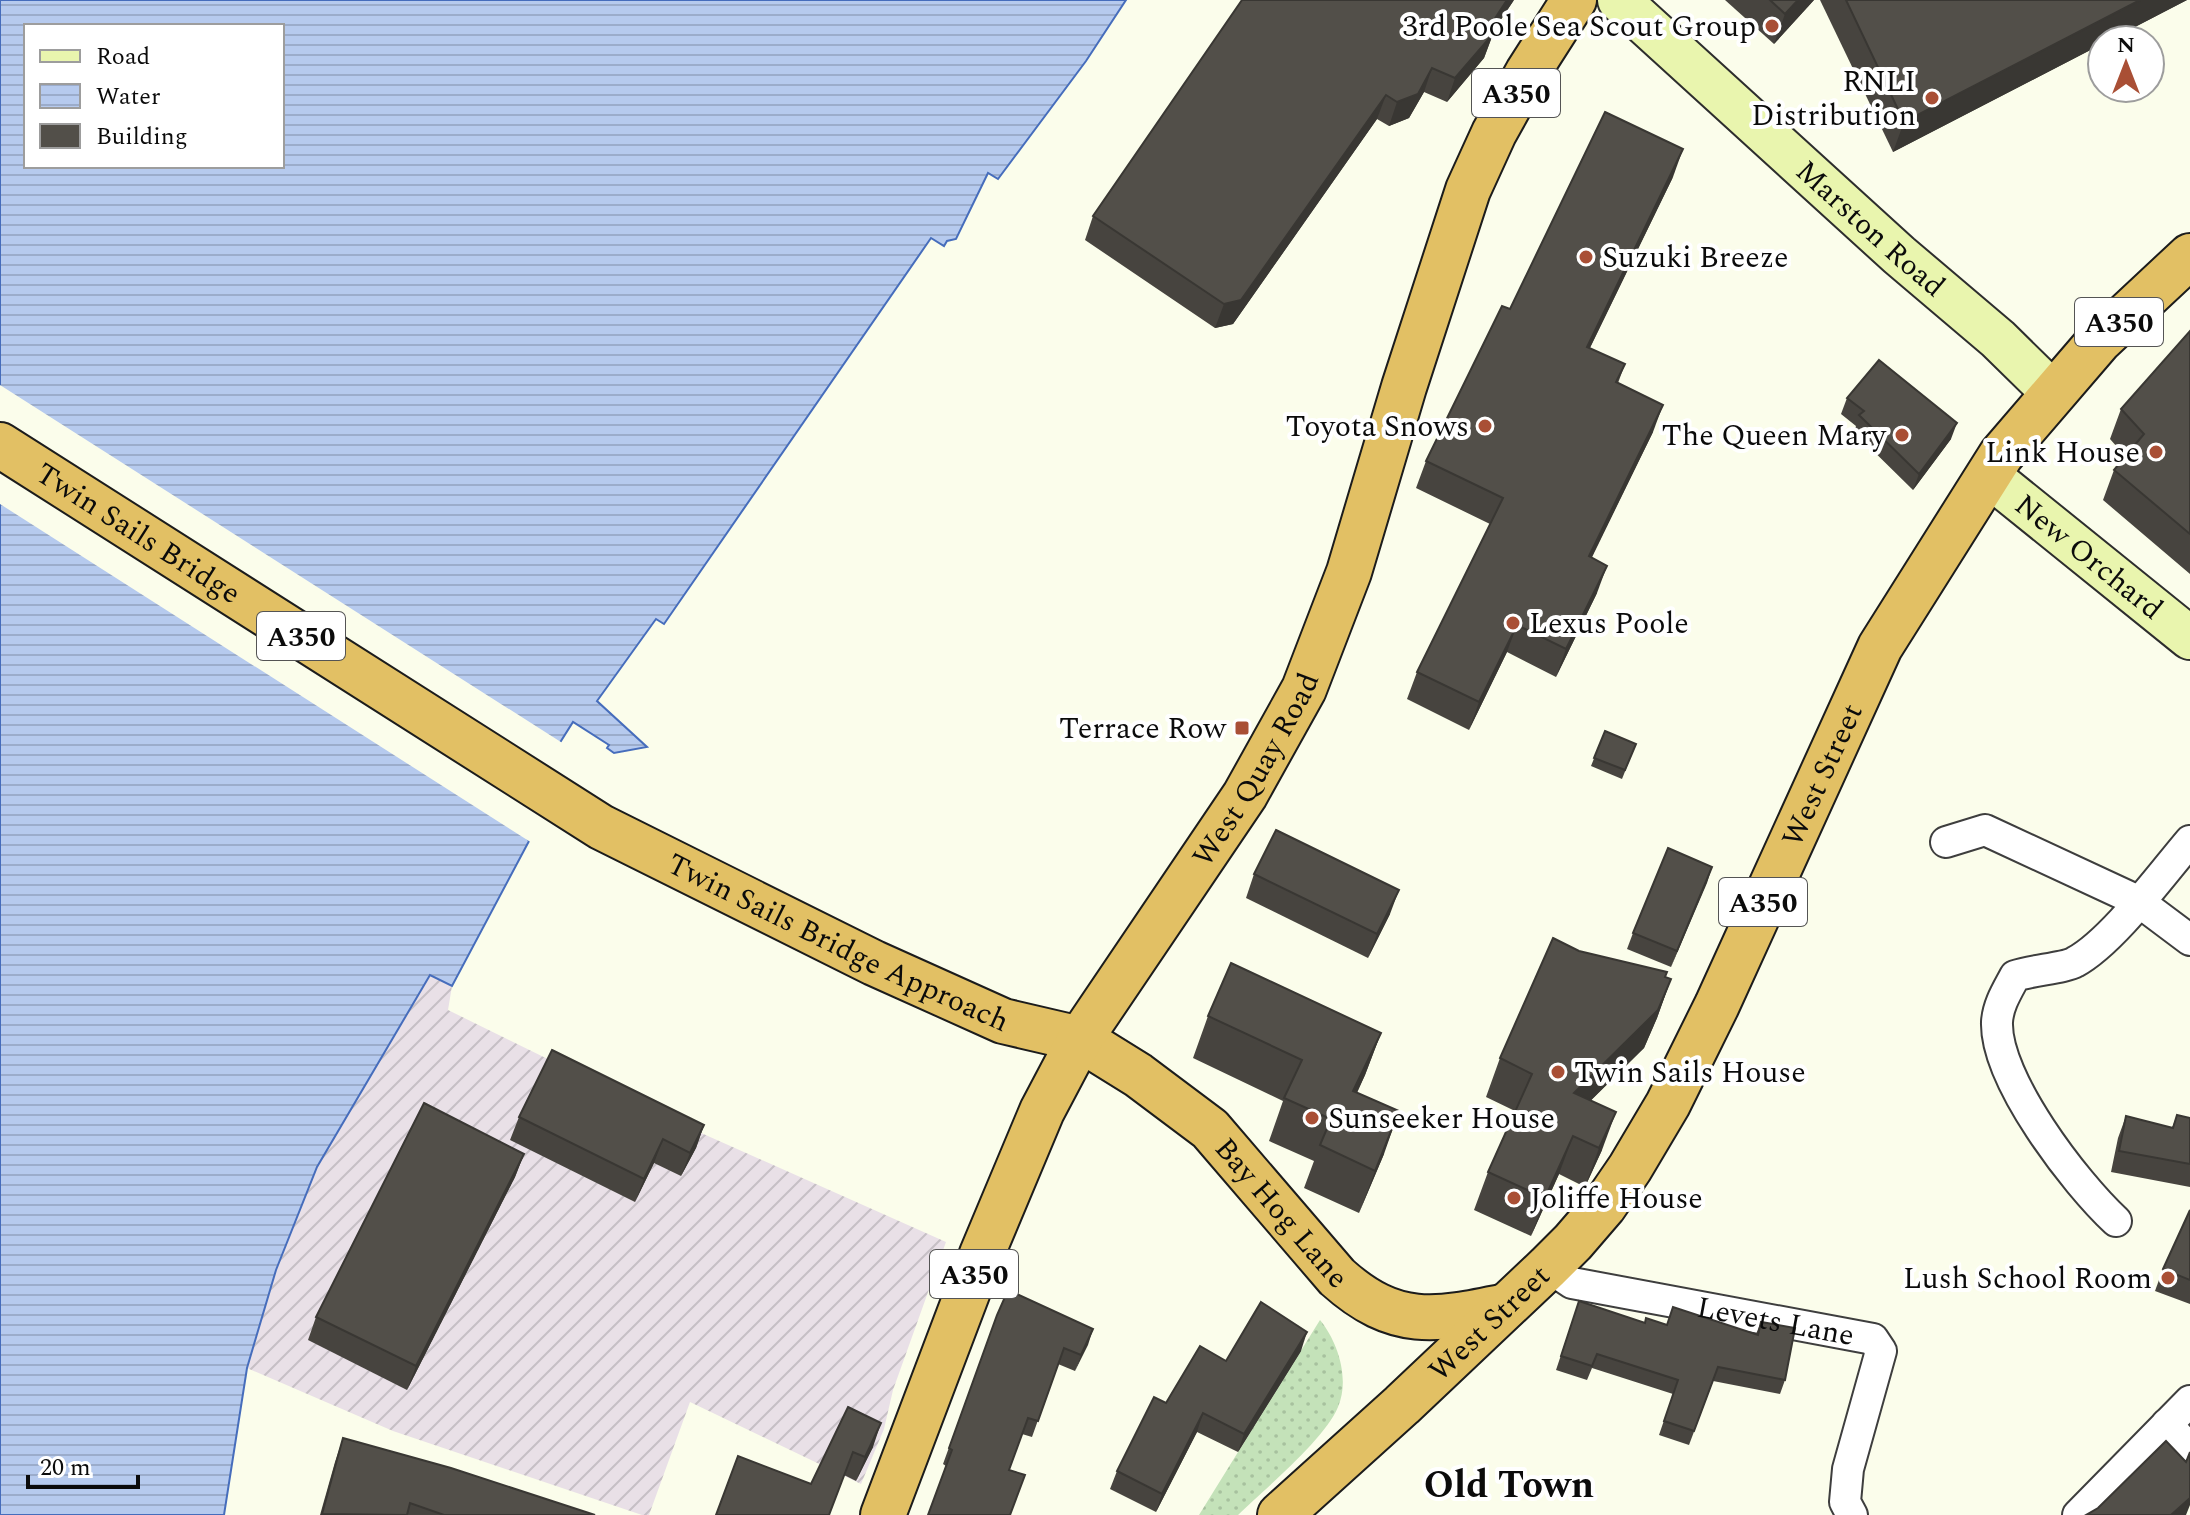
<svg xmlns="http://www.w3.org/2000/svg" width="2190" height="1515" font-family="Spectral,serif">
  <style>
    .industrial { fill: url(#industrial-furrows) }
    .grass { fill: url(#grass-dots) }
    .water { fill: url(#water-rules); stroke: #466dbc; stroke-width: 2; fill-rule: evenodd }
    .pier { fill: #fbfdeb }
    .lines { fill: none; stroke-linecap: round; stroke-linejoin: round }
    .street-casing { stroke: #3e3e3e; stroke-width: 34 }
    .secondary-casing { stroke: #2d2d2d; stroke-width: 46 }
    .highway-casing { stroke: #1c1c1c; stroke-width: 48 }
    .street { stroke: #fff; stroke-width: 30 }
    .secondary { stroke: #e9f5ae; stroke-width: 42 }
    .highway { stroke: #e2c064; stroke-width: 44 }
    .wall { fill: #47443f }
    .shaded-wall { fill: #393733 }
    .building { fill: #524f49; stroke: #393733; stroke-width: 2 }
    .poi-dot { fill: #a94f35; stroke: #fff; stroke-width: 3 }
    .labels { text-anchor: middle; stroke-width: 8; stroke-linejoin: round; paint-order: stroke }
    .shield { fill: #fff; stroke: #545454; stroke-width: 2 }
    .shield-label { font-size: 28px; font-weight: bold; fill: #0b0b0b }
    .poi-label { font-size: 30px; fill: #0b0b0b; stroke: #fff; text-anchor: end }
    .street-label { font-size: 30px; fill: #0b0b0b; stroke: #fff }
    .district-label { font-size: 38px; font-weight: bold; fill: #0b0b0b; stroke: #fff }
  </style>
  <defs>
    <pattern id="industrial-furrows" width="10" height="10" patternUnits="userSpaceOnUse" patternTransform="scale(2)"><rect width="10" height="10" fill="#e9e0e7"/><path d="M-1 1l2-2M0 10L10 0M9 11l2-2" fill="none" stroke="#c6bfc5"/></pattern>
    <pattern id="grass-dots" width="8" height="8" patternUnits="userSpaceOnUse" patternTransform="scale(2)"><rect width="8" height="8" fill="#c4e2b9"/><path d="M2 2h.1M6 6h.1" fill="none" stroke="#a7c19e" stroke-width="1.8" stroke-linecap="round"/></pattern>
    <pattern id="water-rules" width="6" height="5" patternUnits="userSpaceOnUse" patternTransform="scale(2)"><rect width="6" height="5" fill="#b6caee"/><path d="M0 2.5h6" fill="none" stroke="#9baccb"/></pattern>
  </defs>
  <rect width="100%" height="100%" fill="#fbfdeb"/>
  <!-- industrial -->
  <polygon class="industrial" points="430,975 452,986 448,1010 672,1120 946,1242 893,1390 884,1429 861,1484 690,1402 649,1515 642,1515 393,1431 247,1368 276,1270 317,1167"/>
  <!-- grass -->
  <path class="grass" d="M1320 1320C1338 1342 1350 1379 1338 1407 1325 1439 1265 1489 1238 1515H1199Z"/>
  <!-- water -->
  <path class="water" d="M0 0H1126L1086 61 998 179 988 173 956 239 947 241 944 246 931 238 664 624 656 619 597 701 647 747 614 753 607 748 609 745 573 722 513 817 529 841 452 986 430 975 317 1167 276 1270 247 1368 224 1515H0ZM26 26H282V166H26Z"/>
  <!-- pier -->
  <polygon class="pier" points="0,385 564,744 518,817 533,839 532,843 0,504"/>
  <g class="lines">
    <defs>
      <g id="street">
        <polyline points="1946,842 1985,830 2138,901 2190,940"/>
        <path d="M2116 1221C2075 1183 1995 1079 1997 1022 1998 1005 2007 991 2015 976 2032 970 2065 968 2075 962 2112 942 2161 875 2190 841"/>
        <path id="s1" d="M1548 1267 1572 1283 1873 1339 1881 1351 1848 1469 1845 1502 1852 1515"/>
        <polyline points="2167,1424 2190,1450"/>
        <polyline points="2078,1515 2190,1401"/>
      </g>
      <g id="secondary">
        <path id="s2" d="M1619 0 1899 255 1998 339 2053 393"/>
        <path id="s3" d="M1988 475 2190 638"/>
      </g>
      <g id="highway">
        <path id="s4" d="M0 445 601 827 874 963 1003 1021 1080 1039 1138 1075 1210 1129 1337 1277C1395 1329 1435 1321 1506 1306"/>
        <path id="s5" d="M883 1515 982 1254 1042 1111 1080 1039 1245 795 1304 689 1349 572 1404 387 1468 190 1494 133 1528 72 1574 0"/>
        <path id="s6" d="M1280 1515 1402 1405 1548 1267 1573 1242 1604 1206 1630 1168 1668 1104 1717 1005 1880 647 2001 455 2099 341 2190 256"/>
      </g>
    </defs>
    <!-- street casing -->
    <use href="#street" class="street-casing"/>
    <!-- secondary casing -->
    <use href="#secondary" class="secondary-casing"/>
    <!-- highway casing -->
    <use href="#highway" class="highway-casing"/>
    <!-- street -->
    <use href="#street" class="street"/>
    <!-- secondary -->
    <use href="#secondary" class="secondary"/>
    <!-- highway -->
    <use href="#highway" class="highway"/>
  </g>
  <!-- wall -->
  <g class="wall">
    <polygon points="1514,0 1492,33 1493,34 1484,58 1447,102 1424,92 1409,118 1389,126 1377,119 1233,324 1215,328 1085,240 1093,216"/>
    <polygon points="1725,0 1814,0 1774,44"/>
    <polygon points="1820,0 2187,0 1893,152"/>
    <polygon points="1673,177 1590,348 1625,364 1618,383 1653,432 1591,558 1597,593 1556,677 1507,652 1469,730 1407,699 1417,672 1490,524 1416,488 1426,461 1510,309"/>
    <polygon points="2190,331 2190,574 2103,500 2114,470 2125,456 2110,439 2121,409"/>
    <polygon points="1847,398 1951,439 1913,490 1854,432 1856,426 1841,414"/>
    <polygon points="1605,731 1636,744 1622,779 1591,766"/>
    <polygon points="1712,867 1671,967 1627,949 1633,933"/>
    <polygon points="1254,874 1390,914 1368,958 1246,898"/>
    <polygon points="1579,951 1671,979 1657,1018 1644,1048 1591,1100 1602,1150 1585,1187 1559,1174 1531,1236 1474,1210 1488,1172 1515,1111 1486,1097 1500,1058"/>
    <polygon points="1208,1016 1381,1033 1365,1075 1357,1093 1384,1154 1359,1213 1304,1188 1314,1161 1269,1141 1283,1101 1193,1058"/>
    <polygon points="2177,1115 2190,1118 2190,1187 2111,1172 2118,1138 2126,1116 2172,1128"/>
    <polygon points="519,1117 704,1125 696,1148 681,1176 654,1163 635,1202 510,1140"/>
    <polygon points="524,1154 515,1177 407,1390 308,1340 316,1317"/>
    <polygon points="2190,1210 2190,1304 2155,1291 2163,1269"/>
    <polygon points="1579,1301 1645,1323 1756,1334 1761,1322 1785,1380 1780,1394 1713,1381 1689,1445 1659,1435 1673,1394 1592,1368 1587,1380 1556,1370"/>
    <polygon points="997,1315 1093,1329 1075,1371 1058,1364 1032,1437 1022,1434 946,1466 943,1464"/>
    <polygon points="1301,1351 1238,1452 1197,1432 1156,1512 1110,1489 1117,1471 1166,1403 1226,1361"/>
    <polygon points="848,1407 873,1447 856,1481 844,1475 811,1484"/>
    <polygon points="343,1438 595,1515 320,1515 335,1462"/>
  </g>
  <!-- shaded-wall -->
  <g class="shaded-wall">
    <polygon points="1507,0 1514,0 1485,43 1493,34 1484,58 1447,102 1455,78"/>
    <polygon points="1798,0 1814,0 1774,44 1785,14"/>
    <polygon points="2140,0 2187,0 2110,40 2102,40 2102,44 1893,152 1904,122"/>
    <polygon points="1432,68 1424,92 1409,118 1389,126 1397,102"/>
    <polygon points="1386,95 1377,119 1233,324 1215,328 1224,304"/>
    <polygon points="1683,149 1673,177 1577,374 1587,347"/>
    <polygon points="1663,405 1653,432 1579,584 1589,556"/>
    <polygon points="1957,423 1951,439 1913,490 1919,474"/>
    <polygon points="1607,566 1597,593 1556,677 1566,649"/>
    <polygon points="1517,625 1507,652 1469,730 1479,702"/>
    <polygon points="1712,867 1707,883 1671,967 1677,951"/>
    <polygon points="1399,890 1390,914 1368,958 1377,934"/>
    <polygon points="1671,979 1657,1018 1644,1048 1560,1131 1574,1093"/>
    <polygon points="1381,1033 1365,1075 1337,1134 1353,1091"/>
    <polygon points="1399,1111 1384,1154 1359,1213 1375,1171"/>
    <polygon points="1616,1112 1602,1150 1585,1187 1599,1148"/>
    <polygon points="704,1125 696,1148 681,1176 690,1153"/>
    <polygon points="1573,1136 1559,1174 1531,1236 1545,1198"/>
    <polygon points="663,1139 654,1163 635,1202 644,1179"/>
    <polygon points="524,1154 515,1177 407,1390 416,1366"/>
    <polygon points="1093,1329 1088,1345 1075,1371 1081,1355"/>
    <polygon points="1307,1332 1301,1351 1238,1452 1244,1434"/>
    <polygon points="1203,1413 1197,1432 1156,1512 1162,1494"/>
    <polygon points="881,1423 873,1447 856,1481 865,1457"/>
    <polygon points="2190,1498 2190,1505 2186,1515 2171,1515"/>
  </g>
  <!-- building -->
  <g class="building">
    <polygon points="1242,0 1507,0 1488,29 1493,34 1455,78 1432,68 1418,94 1397,102 1386,95 1241,300 1224,304 1093,216"/>
    <polygon points="1770,0 1798,0 1785,14"/>
    <polygon points="1846,0 2140,0 1904,122"/>
    <polygon points="1605,112 1683,149 1587,347 1625,364 1616,382 1663,405 1589,556 1607,566 1566,649 1517,625 1479,702 1417,672 1503,498 1426,461 1502,306 1510,309"/>
    <polygon points="2190,331 2190,534 2114,470 2144,434 2121,409"/>
    <polygon points="1879,360 1957,423 1919,474 1859,415 1864,411 1847,398"/>
    <polygon points="1605,731 1636,744 1625,770 1594,758"/>
    <polygon points="1276,830 1399,890 1377,934 1254,874"/>
    <polygon points="1668,848 1712,867 1677,951 1633,933"/>
    <polygon points="1553,938 1579,951 1667,972 1665,977 1671,979 1658,1010 1574,1093 1616,1112 1599,1148 1573,1136 1545,1198 1488,1172 1532,1074 1500,1058"/>
    <polygon points="1231,963 1381,1033 1353,1091 1399,1111 1375,1171 1320,1145 1331,1119 1284,1098 1302,1060 1208,1016"/>
    <polygon points="552,1050 704,1125 690,1153 663,1139 644,1179 519,1117"/>
    <polygon points="424,1103 524,1154 416,1366 316,1317"/>
    <polygon points="2177,1115 2190,1118 2190,1164 2119,1151 2126,1116 2173,1128"/>
    <polygon points="2190,1210 2190,1280 2163,1269"/>
    <polygon points="1008,1290 1093,1329 1081,1355 1064,1348 1038,1421 1028,1418 1009,1470 1025,1475 1010,1515 928,1515 952,1450 949,1448 997,1315"/>
    <polygon points="1579,1301 1645,1323 1646,1318 1667,1325 1673,1307 1758,1335 1761,1322 1795,1328 1785,1380 1718,1367 1694,1431 1664,1421 1678,1380 1597,1354 1592,1366 1561,1356"/>
    <polygon points="1261,1302 1307,1332 1244,1434 1203,1413 1162,1494 1117,1471 1154,1397 1166,1403 1200,1346 1226,1361"/>
    <polygon points="848,1407 881,1423 865,1457 853,1452 829,1515 716,1515 738,1456 811,1484"/>
    <polygon points="343,1438 451,1468 595,1515 444,1515 410,1503 407,1515 322,1514"/>
    <polygon points="2166,1441 2186,1462 2190,1452 2190,1498 2171,1515 2086,1515 2098,1508"/>
  </g>
  <!-- markers -->
  <g class="poi-dot">
    <circle cx="1772" cy="26" r="8"/>
    <circle cx="1932" cy="98" r="8"/>
    <circle cx="1586" cy="257" r="8"/>
    <circle cx="1485" cy="426" r="8"/>
    <circle cx="1902" cy="435" r="8"/>
    <circle cx="2156" cy="452" r="8"/>
    <circle cx="1513" cy="623" r="8"/>
    <rect x="1234" y="720" width="16" height="16" rx="4"/>
    <circle cx="1558" cy="1072" r="8"/>
    <circle cx="1312" cy="1118" r="8"/>
    <circle cx="1514" cy="1198" r="8"/>
    <circle cx="2168" cy="1278" r="8"/>
  </g>
  <g class="labels">
    <!-- shield labels -->
    <g class="shield">
      <rect x="1472" y="69" width="88" height="48" rx="6"/>
      <rect x="2075" y="298" width="88" height="48" rx="6"/>
      <rect x="257" y="612" width="88" height="48" rx="6"/>
      <rect x="1719" y="878" width="88" height="48" rx="6"/>
      <rect x="930" y="1250" width="88" height="48" rx="6"/>
    </g>
    <g class="shield-label">
      <text x="1516" y="103">A350</text>
      <text x="2119" y="332">A350</text>
      <text x="301" y="646">A350</text>
      <text x="1763" y="912">A350</text>
      <text x="974" y="1284">A350</text>
    </g>
    <!-- poi labels -->
    <g class="poi-label">
      <text x="1756" y="36">3rd Poole Sea Scout Group</text>
      <text x="1916" y="91">RNLI<tspan x="1916" dy="34">Distribution</tspan></text>
      <text x="1602" y="267" text-anchor="start">Suzuki Breeze</text>
      <text x="1469" y="436">Toyota Snows</text>
      <text x="1886" y="445">The Queen Mary</text>
      <text x="2140" y="462">Link House</text>
      <text x="1529" y="633" text-anchor="start">Lexus Poole</text>
      <text x="1226" y="738">Terrace Row</text>
      <text x="1574" y="1082" text-anchor="start">Twin Sails House</text>
      <text x="1328" y="1128" text-anchor="start">Sunseeker House</text>
      <text x="1530" y="1208" text-anchor="start">Joliffe House</text>
      <text x="2152" y="1288">Lush School Room</text>
    </g>
    <!-- street labels -->
    <g class="street-label">
      <text dy="10" stroke="none"><textPath href="#s2" startOffset="340">Marston Road</textPath></text>
      <text dy="10" stroke="none"><textPath href="#s4" startOffset="164">Twin Sails Bridge</textPath></text>
      <text dy="10" stroke="none"><textPath href="#s3" startOffset="130">New Orchard</textPath></text>
      <text dy="10" stroke="none"><textPath href="#s5" startOffset="838">West Quay Road</textPath></text>
      <text dy="10" stroke="none"><textPath href="#s6" startOffset="932">West Street</textPath></text>
      <text dy="10" stroke="none"><textPath href="#s4" startOffset="976">Twin Sails Bridge Approach</textPath></text>
      <text dy="10" stroke="none"><textPath href="#s4" startOffset="1506">Bay Hog Lane</textPath></text>
      <text dy="10" stroke="none"><textPath href="#s1" startOffset="236">Levets Lane</textPath></text>
      <text dy="10" stroke="none"><textPath href="#s6" startOffset="284">West Street</textPath></text>
    </g>
    <!-- district labels -->
    <g class="district-label">
      <text x="1509" y="1497">Old Town</text>
    </g>
  </g>
  <!-- legend -->
  <rect x="24" y="24" width="260" height="144" fill="#ffffff" stroke="#9d9d9d" stroke-width="2"/>
  <rect x="40" y="50" width="40" height="12" fill="#e9f5ae" stroke="#9d9d9d" stroke-width="2"/>
  <text x="96" y="64" font-size="24" fill="#0b0b0b">Road</text>
  <rect x="40" y="84" width="40" height="24" fill="url(#water-rules)" stroke="#9d9d9d" stroke-width="2"/>
  <text x="96" y="104" font-size="24" fill="#0b0b0b">Water</text>
  <rect x="40" y="124" width="40" height="24" fill="#524f49" stroke="#9d9d9d" stroke-width="2"/>
  <text x="96" y="144" font-size="24" fill="#0b0b0b">Building</text>
  <!-- north arrow -->
  <g transform="translate(2126 64)"><circle r="38" fill="#ffffff" stroke="#9d9d9d" stroke-width="2"/>
  <path d="M0-6L14 30L0 20L-14 30Z" fill="#a94f35"/>
  <text y="-12" font-size="22" font-weight="bold" text-anchor="middle" fill="#0b0b0b">N</text>
  </g>
  <!-- scale -->
  <path d="M28 1475v12h110v-12" fill="none" stroke="#0b0b0b" stroke-width="4"/>
  <text x="40" y="1475" font-size="24" fill="#0b0b0b" stroke="#ffffff" stroke-width="6" paint-order="stroke">20 m</text>
</svg>
